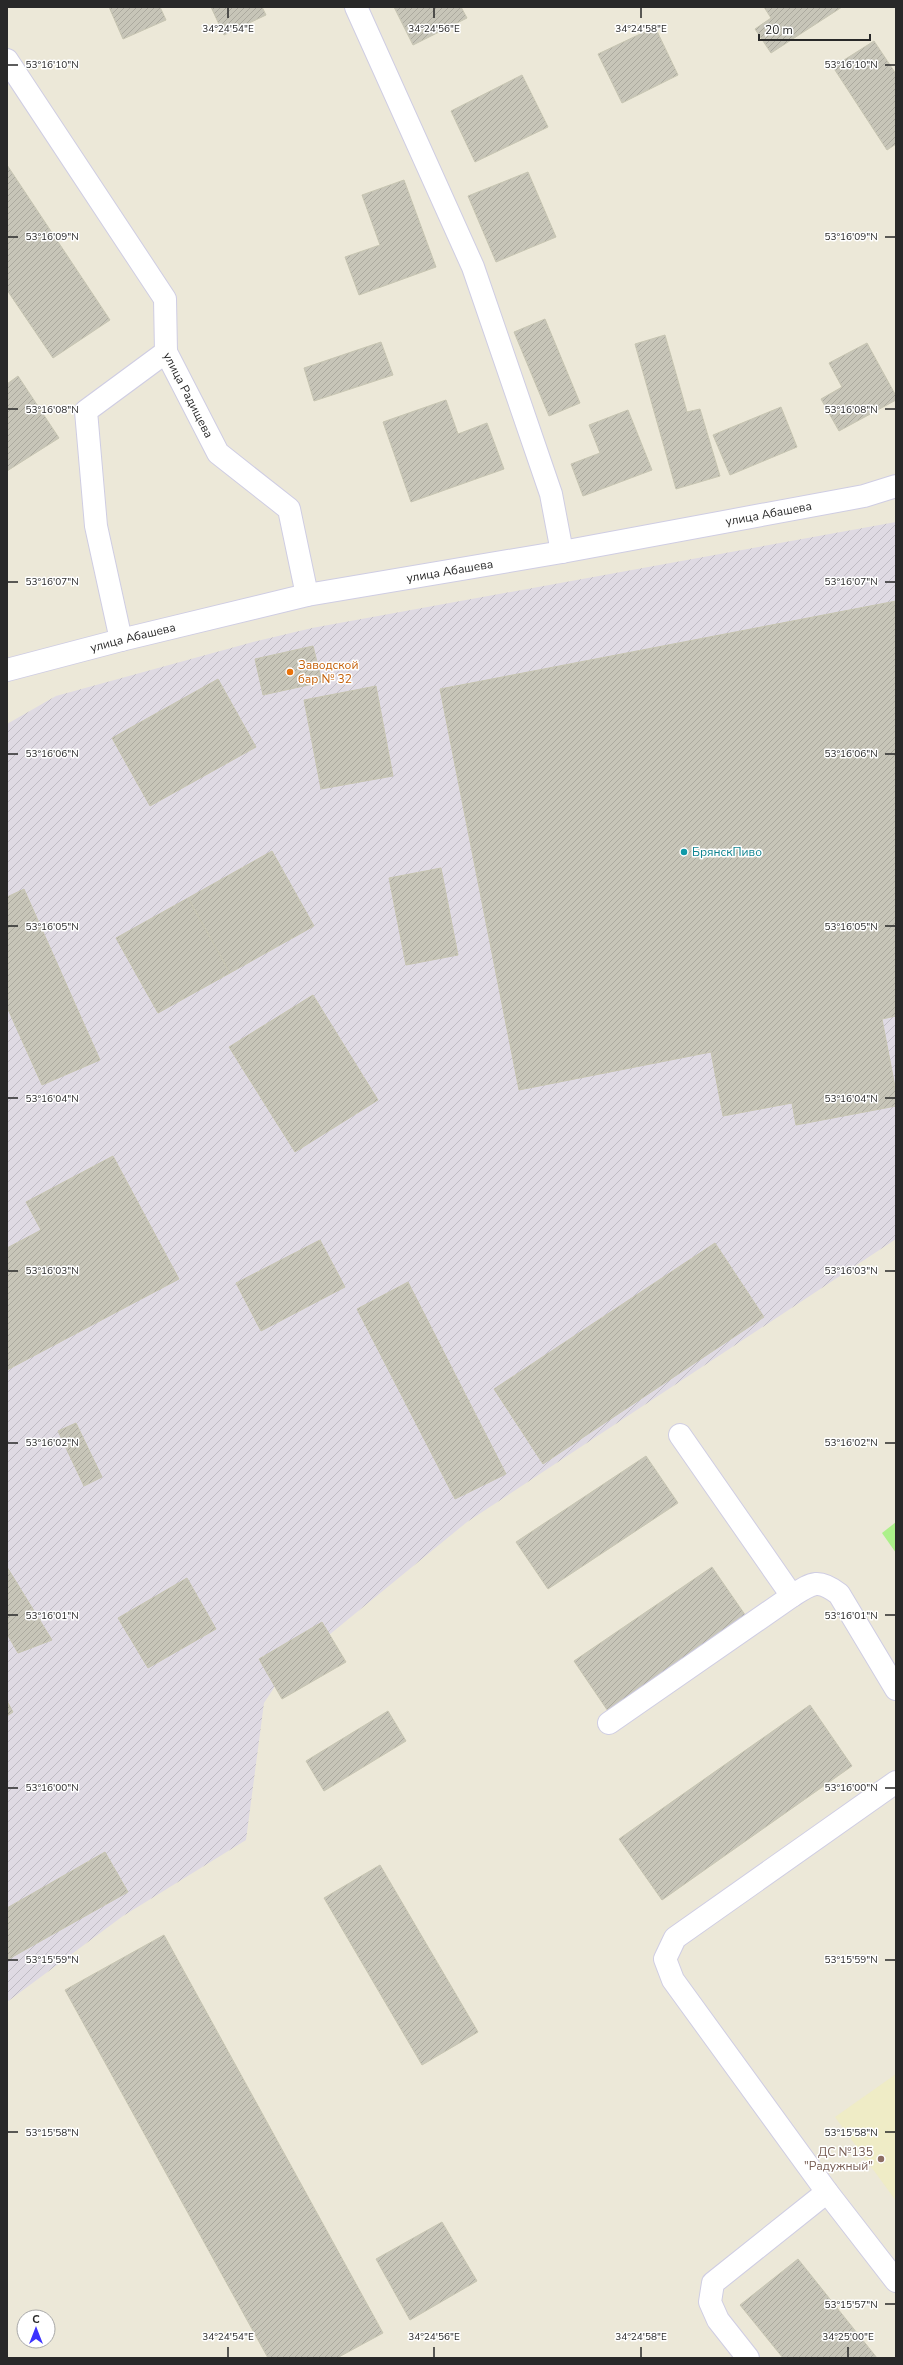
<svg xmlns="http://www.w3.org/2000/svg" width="903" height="2365" font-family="'Nunito Sans',sans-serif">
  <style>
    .industrial { fill: url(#industrial-furrows) }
    .education { fill: #efecc6 }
    .pitch { fill: #acf08a }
    .building { fill: url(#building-hatch); stroke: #c7c5b2 }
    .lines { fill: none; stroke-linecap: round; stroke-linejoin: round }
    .lane-casing { stroke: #cfcde3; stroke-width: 24 }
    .street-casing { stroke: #cfcde3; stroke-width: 24 }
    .secondary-casing { stroke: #cfcde3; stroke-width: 24 }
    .lane { stroke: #fff; stroke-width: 22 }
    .street { stroke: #fff; stroke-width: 22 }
    .secondary { stroke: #fff; stroke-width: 22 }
    .ticks { fill: none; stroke: #282828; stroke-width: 1.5 }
    .food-dot { fill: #e8710a; stroke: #fff; stroke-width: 1.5 }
    .culture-dot { fill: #0f9aa8; stroke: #fff; stroke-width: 1.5 }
    .education-dot { fill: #8d6e63; stroke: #fff; stroke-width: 1.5 }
    .labels { text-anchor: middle; stroke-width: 3; stroke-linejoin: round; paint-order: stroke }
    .street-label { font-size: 12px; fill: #282828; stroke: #fff }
    .food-label { font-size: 12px; fill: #c56008; stroke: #fff; text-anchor: start }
    .culture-label { font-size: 12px; fill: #0d838f; stroke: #fff; text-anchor: start }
    .education-label { font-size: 12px; fill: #785e54; stroke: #fff; text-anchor: end }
    .ticks-label { font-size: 10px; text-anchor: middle; fill: #282828; stroke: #fff; stroke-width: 3; stroke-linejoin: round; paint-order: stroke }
  </style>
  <defs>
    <pattern id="industrial-furrows" width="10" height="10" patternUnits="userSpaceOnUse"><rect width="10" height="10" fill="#dfdae3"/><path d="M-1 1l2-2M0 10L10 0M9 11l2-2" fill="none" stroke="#bfbbc3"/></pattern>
    <pattern id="building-hatch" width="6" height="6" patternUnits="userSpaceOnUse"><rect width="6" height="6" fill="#c7c5b8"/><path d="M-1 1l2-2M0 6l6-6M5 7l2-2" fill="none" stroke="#aba99e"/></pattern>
  </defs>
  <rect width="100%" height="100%" fill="#ece8d8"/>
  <!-- industrial -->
  <polygon class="industrial" points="896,522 896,1239 467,1522 285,1671 264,1703 246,1840 123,1916 7,2002 7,724 56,696 253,642 312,628"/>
  <!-- education -->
  <polygon class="education" points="896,2074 896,2201 835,2117"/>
  <!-- pitch -->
  <polygon class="pitch" points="896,1522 896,1553 882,1533"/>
  <!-- building -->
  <g class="building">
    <polygon points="109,7 160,7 166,20 123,39"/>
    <polygon points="211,7 262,7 266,15 224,35"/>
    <polygon points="394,7 461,7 467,18 413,45"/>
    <polygon points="764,7 842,7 771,53 755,29 771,18"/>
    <polygon points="655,27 678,75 622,103 598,54"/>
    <polygon points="874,41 896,74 896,144 887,150 833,67"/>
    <polygon points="522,75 548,127 475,162 451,111"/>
    <polygon points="7,165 110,320 53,358 7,290"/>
    <polygon points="528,172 556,237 496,262 468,196"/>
    <polygon points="404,180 436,267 359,295 345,257 380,245 362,195"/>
    <polygon points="545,319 580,403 549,416 514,332"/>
    <polygon points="665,335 687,412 700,409 720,476 676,489 635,344"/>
    <polygon points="381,342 393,375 314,401 304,368"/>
    <polygon points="867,343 896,396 896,400 839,431 821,399 842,387 829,363"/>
    <polygon points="18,376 59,438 7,471 7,384"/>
    <polygon points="446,400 458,434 487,423 504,469 411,502 383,422"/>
    <polygon points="781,407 797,447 730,475 713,435"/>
    <polygon points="628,410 652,470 583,496 571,464 600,453 589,425"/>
    <polygon points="896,601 896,1016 882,1019 896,1092 896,1106 796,1125 792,1103 723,1116 711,1052 519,1090 440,689"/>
    <polygon points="313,646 322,682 263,695 255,659"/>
    <polygon points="218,679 256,747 150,806 112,738"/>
    <polygon points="376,686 393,776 321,789 304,700"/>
    <polygon points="272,851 314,926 230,973 188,898"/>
    <polygon points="441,868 458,955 406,965 389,878"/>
    <polygon points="24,889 100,1060 42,1085 7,1007 7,897"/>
    <polygon points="188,898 230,973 158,1013 116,938"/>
    <polygon points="313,995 378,1100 295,1152 229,1047"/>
    <polygon points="113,1156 179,1279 7,1370 7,1248 41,1230 26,1202"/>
    <polygon points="320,1240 345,1287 261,1331 236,1283"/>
    <polygon points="715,1243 764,1317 543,1464 494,1389"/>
    <polygon points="408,1282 506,1474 455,1499 357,1309"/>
    <polygon points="76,1423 102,1477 84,1486 58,1431"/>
    <polygon points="646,1456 678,1503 548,1589 516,1542"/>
    <polygon points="7,1567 52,1640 18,1653 7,1634"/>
    <polygon points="712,1567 750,1622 612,1717 574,1661"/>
    <polygon points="187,1578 216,1629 148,1668 118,1618"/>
    <polygon points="322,1622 346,1662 282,1699 259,1659"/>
    <polygon points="7,1701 13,1712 7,1716"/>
    <polygon points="810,1705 852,1766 662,1900 619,1839"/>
    <polygon points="388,1711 406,1741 324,1791 306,1761"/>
    <polygon points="105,1852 128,1892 7,1960 7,1908"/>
    <polygon points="380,1865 478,2032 422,2065 324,1898"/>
    <polygon points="164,1935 383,2333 337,2358 268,2358 65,1990"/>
    <polygon points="442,2222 477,2281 410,2320 376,2259"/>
    <polygon points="798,2259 877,2358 783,2358 740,2305"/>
  </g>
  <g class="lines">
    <defs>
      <g id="lane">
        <polyline points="121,640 96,526 86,411 166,352"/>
        <path d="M680 1435 792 1596C812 1583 818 1578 839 1594L896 1689"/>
        <polyline points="609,1723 792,1596"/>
        <polyline points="896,1782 675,1938 665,1959 673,1980 827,2192 896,2281"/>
        <polyline points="748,2358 718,2320 710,2302 713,2283 827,2192"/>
      </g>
      <g id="street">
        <polyline points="356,7 473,267 551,494 562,552"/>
        <path id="s1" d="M7 60 165 299 166 352 218 453 289 509 307 595"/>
      </g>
      <g id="secondary">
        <path id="s2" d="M7 670 121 640 307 595 562 552 864 496 896 486"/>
      </g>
    </defs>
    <!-- lane casing -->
    <use href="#lane" class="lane-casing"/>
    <!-- street casing -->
    <use href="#street" class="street-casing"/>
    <!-- secondary casing -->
    <use href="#secondary" class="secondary-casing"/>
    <!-- lane -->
    <use href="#lane" class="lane"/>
    <!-- street -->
    <use href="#street" class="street"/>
    <!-- secondary -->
    <use href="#secondary" class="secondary"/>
  </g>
  <!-- ticks -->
  <path class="ticks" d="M228 8V18M434 8V18M641 8V18M8 65H18M885 65H895M8 237H18M885 237H895M8 409H18M885 409H895M8 582H18M885 582H895M8 754H18M885 754H895M8 926H18M885 926H895M8 1098H18M885 1098H895M8 1271H18M885 1271H895M8 1443H18M885 1443H895M8 1615H18M885 1615H895M8 1788H18M885 1788H895M8 1960H18M885 1960H895M8 2132H18M885 2132H895M885 2304H895M228 2347V2357M434 2347V2357M641 2347V2357M848 2347V2357"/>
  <!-- markers -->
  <circle class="food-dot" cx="290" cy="672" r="4"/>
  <circle class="culture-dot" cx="684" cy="852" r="4"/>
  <circle class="education-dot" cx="881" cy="2159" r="4"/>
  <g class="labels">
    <!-- street labels -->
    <g class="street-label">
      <text dy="4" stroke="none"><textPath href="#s1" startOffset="388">улица Радищева</textPath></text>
      <text dy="4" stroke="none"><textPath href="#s2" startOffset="778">улица Абашева</textPath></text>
      <text dy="4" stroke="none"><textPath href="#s2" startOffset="454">улица Абашева</textPath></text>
      <text dy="4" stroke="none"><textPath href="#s2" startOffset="130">улица Абашева</textPath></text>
    </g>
    <!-- food labels -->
    <g class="food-label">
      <text x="298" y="669">Заводской<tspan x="298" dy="14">бар № 32</tspan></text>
    </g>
    <!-- culture labels -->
    <g class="culture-label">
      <text x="692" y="856">БрянскПиво</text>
    </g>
    <!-- education labels -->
    <g class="education-label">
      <text x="873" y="2156">ДС №135<tspan x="873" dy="14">"Радужный"</tspan></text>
    </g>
  </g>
  <g class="ticks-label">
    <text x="228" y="32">34°24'54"E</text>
    <text x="434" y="32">34°24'56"E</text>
    <text x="641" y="32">34°24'58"E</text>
    <text x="52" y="68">53°16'10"N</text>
    <text x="851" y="68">53°16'10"N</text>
    <text x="52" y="240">53°16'09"N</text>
    <text x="851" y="240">53°16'09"N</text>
    <text x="52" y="413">53°16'08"N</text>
    <text x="851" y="413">53°16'08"N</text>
    <text x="52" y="585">53°16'07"N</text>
    <text x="851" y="585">53°16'07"N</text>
    <text x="52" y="757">53°16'06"N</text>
    <text x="851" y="757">53°16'06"N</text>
    <text x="52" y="930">53°16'05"N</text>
    <text x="851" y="930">53°16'05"N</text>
    <text x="52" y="1102">53°16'04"N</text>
    <text x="851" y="1102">53°16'04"N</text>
    <text x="52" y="1274">53°16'03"N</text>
    <text x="851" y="1274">53°16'03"N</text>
    <text x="52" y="1446">53°16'02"N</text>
    <text x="851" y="1446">53°16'02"N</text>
    <text x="52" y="1619">53°16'01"N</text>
    <text x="851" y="1619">53°16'01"N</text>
    <text x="52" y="1791">53°16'00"N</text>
    <text x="851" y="1791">53°16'00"N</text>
    <text x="52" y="1963">53°15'59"N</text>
    <text x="851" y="1963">53°15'59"N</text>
    <text x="52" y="2136">53°15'58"N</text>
    <text x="851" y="2136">53°15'58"N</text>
    <text x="851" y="2308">53°15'57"N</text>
    <text x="228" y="2340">34°24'54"E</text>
    <text x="434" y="2340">34°24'56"E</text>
    <text x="641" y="2340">34°24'58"E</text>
    <text x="848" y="2340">34°25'00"E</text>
  </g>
  <!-- border -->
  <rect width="903" height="2365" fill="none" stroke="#282828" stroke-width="16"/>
  <!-- north arrow -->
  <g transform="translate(36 2329)"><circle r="19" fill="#ffffff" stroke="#a9a9a9"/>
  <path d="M0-3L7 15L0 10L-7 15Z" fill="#3d32ff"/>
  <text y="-6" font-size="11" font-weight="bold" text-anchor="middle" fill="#282828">С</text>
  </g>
  <!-- scale -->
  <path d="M759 34v6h111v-6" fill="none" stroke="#282828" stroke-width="2"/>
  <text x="765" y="34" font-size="12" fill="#282828" stroke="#ffffff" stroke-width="3" paint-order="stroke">20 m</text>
</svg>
